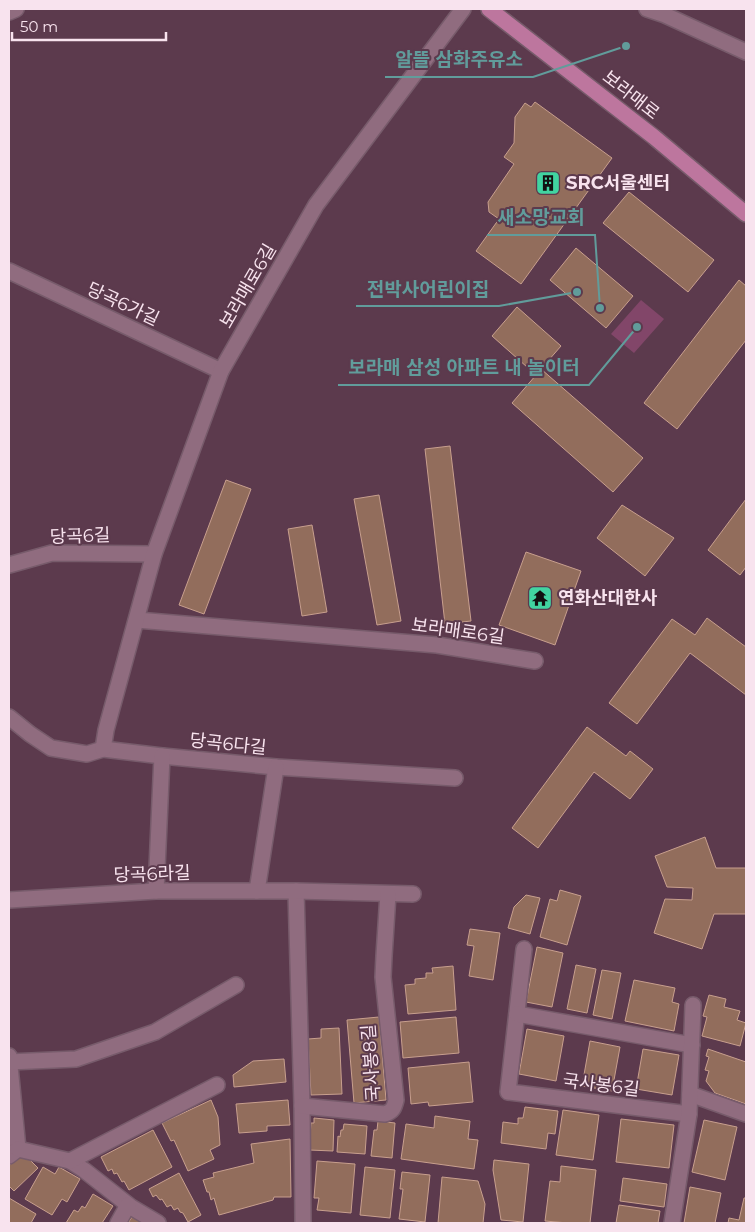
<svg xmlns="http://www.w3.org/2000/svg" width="755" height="1232" font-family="Montserrat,'Noto Sans KR',sans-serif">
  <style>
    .green { fill: #824669 }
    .building { fill: #926d5c; stroke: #c89f8e }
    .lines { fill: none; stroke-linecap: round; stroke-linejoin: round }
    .minor-casing { stroke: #775b6b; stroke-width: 18 }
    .major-casing { stroke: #775b6b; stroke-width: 18 }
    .minor { stroke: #906c7f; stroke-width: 15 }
    .major { stroke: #bd769e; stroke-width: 15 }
    .labels { text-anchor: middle; stroke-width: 4; stroke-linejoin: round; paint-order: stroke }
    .street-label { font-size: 18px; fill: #f8e3ee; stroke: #5c3a4d }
    .poi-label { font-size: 18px; font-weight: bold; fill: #f8e3ee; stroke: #5c3a4d; text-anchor: start }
    .leader { fill: none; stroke: #619c9b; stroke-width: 2 }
    .callout-dot { fill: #619c9b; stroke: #5c3a4d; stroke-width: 2 }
    .callout-label { font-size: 19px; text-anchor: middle; font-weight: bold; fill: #619c9b; stroke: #5c3a4d; stroke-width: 4; stroke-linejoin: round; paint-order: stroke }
  </style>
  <rect width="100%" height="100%" fill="#5c3a4d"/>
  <!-- green -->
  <polygon class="green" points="641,300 664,319 634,353 611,334"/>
  <!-- building -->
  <g class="building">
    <polygon points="535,102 612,158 521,284 476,251 499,219 489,212 488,202 514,164 504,157 514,143 515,117 525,103 531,107"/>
    <polygon points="629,192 714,260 688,292 603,223"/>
    <polygon points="576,248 633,296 606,328 550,280"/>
    <polygon points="739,280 746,286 746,340 677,429 644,403"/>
    <polygon points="517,307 561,346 541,369 643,458 613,492 512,403 536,375 492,336"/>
    <polygon points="450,446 471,621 445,624 425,449"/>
    <polygon points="226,480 251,489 204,614 179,605"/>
    <polygon points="379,495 401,621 377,625 354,499"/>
    <polygon points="746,499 746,567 740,575 708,550"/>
    <polygon points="622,505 674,538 645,576 597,538"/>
    <polygon points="312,525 327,612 302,616 288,529"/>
    <polygon points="526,552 581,571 555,645 499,625"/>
    <polygon points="707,618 746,647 746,695 690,653 637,724 609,703 672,619 695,635"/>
    <polygon points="587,727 626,756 630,751 653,769 630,799 594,772 538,848 512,828"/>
    <polygon points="705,837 716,868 746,868 746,914 714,914 702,949 654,933 665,899 692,900 693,888 667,887 655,856"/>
    <polygon points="560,890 581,896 567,945 540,937 550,899 557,901"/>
    <polygon points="526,895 540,898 530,934 508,928 514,907"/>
    <polygon points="470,929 500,933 493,980 469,976 474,946 467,945"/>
    <polygon points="537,947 563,953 552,1007 526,1002"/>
    <polygon points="576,965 596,969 587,1013 567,1009"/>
    <polygon points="453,966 456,1010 408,1014 405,985 415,984 415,979 426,978 426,973 433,973 432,968"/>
    <polygon points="602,970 621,973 612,1019 593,1015"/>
    <polygon points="634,980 675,988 672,1002 679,1004 674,1031 625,1021"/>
    <polygon points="709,995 726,999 724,1007 740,1011 737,1020 746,1023 740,1046 702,1036 707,1017 703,1016"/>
    <polygon points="379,1017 386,1100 354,1103 347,1020"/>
    <polygon points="456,1017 459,1053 403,1058 400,1022"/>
    <polygon points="339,1028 342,1094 311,1095 308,1039 321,1038 321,1029"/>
    <polygon points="527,1029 564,1036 556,1081 519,1074"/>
    <polygon points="590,1041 620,1047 612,1091 582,1086"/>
    <polygon points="643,1049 679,1055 672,1095 636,1089"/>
    <polygon points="708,1049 746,1062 746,1104 715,1093 706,1081 709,1071 705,1070 709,1057 706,1056"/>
    <polygon points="284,1059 286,1082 234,1087 233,1075 253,1061"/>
    <polygon points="469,1062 473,1102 429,1106 428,1102 411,1104 408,1068"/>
    <polygon points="211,1100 218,1117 220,1145 210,1150 214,1159 188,1171 174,1140 171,1141 162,1123"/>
    <polygon points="288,1100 290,1125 267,1126 267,1131 239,1133 236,1104"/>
    <polygon points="525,1107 558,1111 555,1134 548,1133 546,1149 501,1143 503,1122 518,1124 518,1118 523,1118"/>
    <polygon points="563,1110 599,1115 593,1160 556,1155"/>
    <polygon points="435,1116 470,1121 468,1139 478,1140 474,1169 401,1159 406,1124 434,1128"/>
    <polygon points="314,1118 334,1120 333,1151 309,1150 311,1123 314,1123"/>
    <polygon points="621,1119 674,1125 669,1168 616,1162"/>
    <polygon points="704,1120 737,1127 725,1180 692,1172"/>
    <polygon points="378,1121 395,1123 392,1158 371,1156 374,1130 377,1130"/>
    <polygon points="344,1124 367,1126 365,1154 337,1152 338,1136 340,1137 341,1130 343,1130"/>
    <polygon points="153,1130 172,1167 129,1190 124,1181 122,1182 117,1173 114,1174 112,1169 108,1171 101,1157"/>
    <polygon points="290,1139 291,1197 274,1197 273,1200 219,1215 214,1198 211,1200 209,1192 207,1192 203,1180 214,1177 213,1173 254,1163 251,1144"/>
    <polygon points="19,1155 28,1158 38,1168 14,1191 9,1186 9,1166"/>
    <polygon points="494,1160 529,1164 523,1222 501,1220 493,1170"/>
    <polygon points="317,1161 355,1164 351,1213 317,1210 319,1198 314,1198"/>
    <polygon points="561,1166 596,1170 590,1223 568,1223 545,1221 550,1181 560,1182"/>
    <polygon points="43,1167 55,1174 59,1167 80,1179 67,1202 62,1199 52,1215 25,1199"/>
    <polygon points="365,1167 395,1170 390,1218 360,1215"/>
    <polygon points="402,1172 430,1175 425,1222 399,1219 403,1189 400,1189"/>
    <polygon points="179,1173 201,1215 188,1222 183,1213 180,1212 178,1208 174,1210 171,1205 167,1207 162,1199 160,1200 156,1195 153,1197 149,1189"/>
    <polygon points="442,1177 478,1181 485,1204 483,1223 438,1223"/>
    <polygon points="623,1178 667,1184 664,1207 620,1201"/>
    <polygon points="690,1187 721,1193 715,1223 684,1223"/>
    <polygon points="93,1194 113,1206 102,1223 66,1223 74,1210 78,1212 82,1206 85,1208"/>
    <polygon points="9,1198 36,1214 31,1223 9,1223"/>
    <polygon points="744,1198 746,1198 746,1223 728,1223 729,1218 739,1220"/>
    <polygon points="619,1205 660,1211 658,1223 616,1223"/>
    <polygon points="132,1217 143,1223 128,1223"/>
  </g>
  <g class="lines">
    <defs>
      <g id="minor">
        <polyline points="647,9 665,15 746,52"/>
        <polyline points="9,12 16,9"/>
        <polyline points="9,271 221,371"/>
        <polyline points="9,565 52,553 154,554"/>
        <polyline points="137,620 437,645 535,661"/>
        <polyline points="9,717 30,734 51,748 87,754 103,749 162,756 276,767 455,778"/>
        <polyline points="103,749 106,730 154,554 221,371 316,205 463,9"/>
        <polyline points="156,891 162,756"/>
        <polyline points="257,891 276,767"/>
        <polyline points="296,891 302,1106 303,1223"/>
        <polyline points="9,900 156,891 296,891 413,894"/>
        <polyline points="524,949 508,1092 689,1114"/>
        <polyline points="517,1014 692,1045"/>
        <polyline points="9,1056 18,1149 9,1156"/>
        <polyline points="9,1062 76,1059 155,1032 236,985"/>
        <polyline points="690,1094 746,1114"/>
        <path d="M302 1106 385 1114C393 1111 394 1108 396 1100L383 977 384 956 388 894"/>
        <polyline points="18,1149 70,1161 84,1170 131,1207 158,1223"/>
        <polyline points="70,1161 217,1085"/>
        <polyline points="118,1223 128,1205"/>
        <polyline points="672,1223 689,1114 693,1005"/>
      </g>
      <polyline id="major" points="489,9 654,137 746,214"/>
    </defs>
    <!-- minor casing -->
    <use href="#minor" class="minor-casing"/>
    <!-- major casing -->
    <use href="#major" class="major-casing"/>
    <!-- minor -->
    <use href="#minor" class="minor"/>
    <!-- major -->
    <use href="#major" class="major"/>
  </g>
  <!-- icons -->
  <defs>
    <symbol id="building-square" viewBox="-11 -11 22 22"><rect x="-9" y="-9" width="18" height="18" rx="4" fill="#41d4a1" stroke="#5c3a4d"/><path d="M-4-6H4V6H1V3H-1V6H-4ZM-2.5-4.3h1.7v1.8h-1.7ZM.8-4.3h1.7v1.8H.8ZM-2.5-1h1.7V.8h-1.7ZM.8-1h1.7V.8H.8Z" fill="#111"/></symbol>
    <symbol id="temple-square" viewBox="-11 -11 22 22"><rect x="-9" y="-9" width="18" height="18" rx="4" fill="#41d4a1" stroke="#5c3a4d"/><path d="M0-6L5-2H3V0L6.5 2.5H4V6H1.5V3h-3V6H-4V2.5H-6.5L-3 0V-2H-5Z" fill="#111"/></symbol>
  </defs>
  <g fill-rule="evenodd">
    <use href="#building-square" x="534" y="169" width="28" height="28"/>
    <use href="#temple-square" x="526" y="584" width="28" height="28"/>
  </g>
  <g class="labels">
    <!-- street labels -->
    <g class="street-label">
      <text transform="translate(631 95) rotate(38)" y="6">보라매로</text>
      <text transform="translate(248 286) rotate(-60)" y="6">보라매로6길</text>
      <text transform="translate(123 304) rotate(25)" y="6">당곡6가길</text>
      <text transform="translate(80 536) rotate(-2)" y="6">당곡6길</text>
      <text transform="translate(458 631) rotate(8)" y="6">보라매로6길</text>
      <text transform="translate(228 744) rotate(6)" y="6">당곡6다길</text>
      <text transform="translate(152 874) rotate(-2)" y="6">당곡6라길</text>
      <text transform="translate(371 1063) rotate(-94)" y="6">국사봉8길</text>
      <text transform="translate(601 1085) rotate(7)" y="6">국사봉6길</text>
    </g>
    <!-- poi labels -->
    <g class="poi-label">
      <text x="566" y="189">SRC서울센터</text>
      <text x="558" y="604">연화산대한사</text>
    </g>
  </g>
  <!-- callouts -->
  <path class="leader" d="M626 46L533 77H385M600 308L595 235H487M577 292L499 306H356M637 327L589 385H338"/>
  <g class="callout-dot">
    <circle cx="626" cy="46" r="5"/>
    <circle cx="600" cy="308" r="5"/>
    <circle cx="577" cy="292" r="5"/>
    <circle cx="637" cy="327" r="5"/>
  </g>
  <g class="callout-label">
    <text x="459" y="66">알뜰 삼화주유소</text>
    <text x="541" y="224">새소망교회</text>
    <text x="428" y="296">전박사어린이집</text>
    <text x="464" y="374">보라매 삼성 아파트 내 놀이터</text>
  </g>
  <!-- border -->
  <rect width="755" height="1232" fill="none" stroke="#f8e3ee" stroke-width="20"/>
  <!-- scale -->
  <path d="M12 32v8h154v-8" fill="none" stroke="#f8e3ee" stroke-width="2.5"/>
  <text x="20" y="32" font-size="15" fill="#f8e3ee" stroke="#5c3a4d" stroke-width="4" paint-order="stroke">50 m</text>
</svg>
